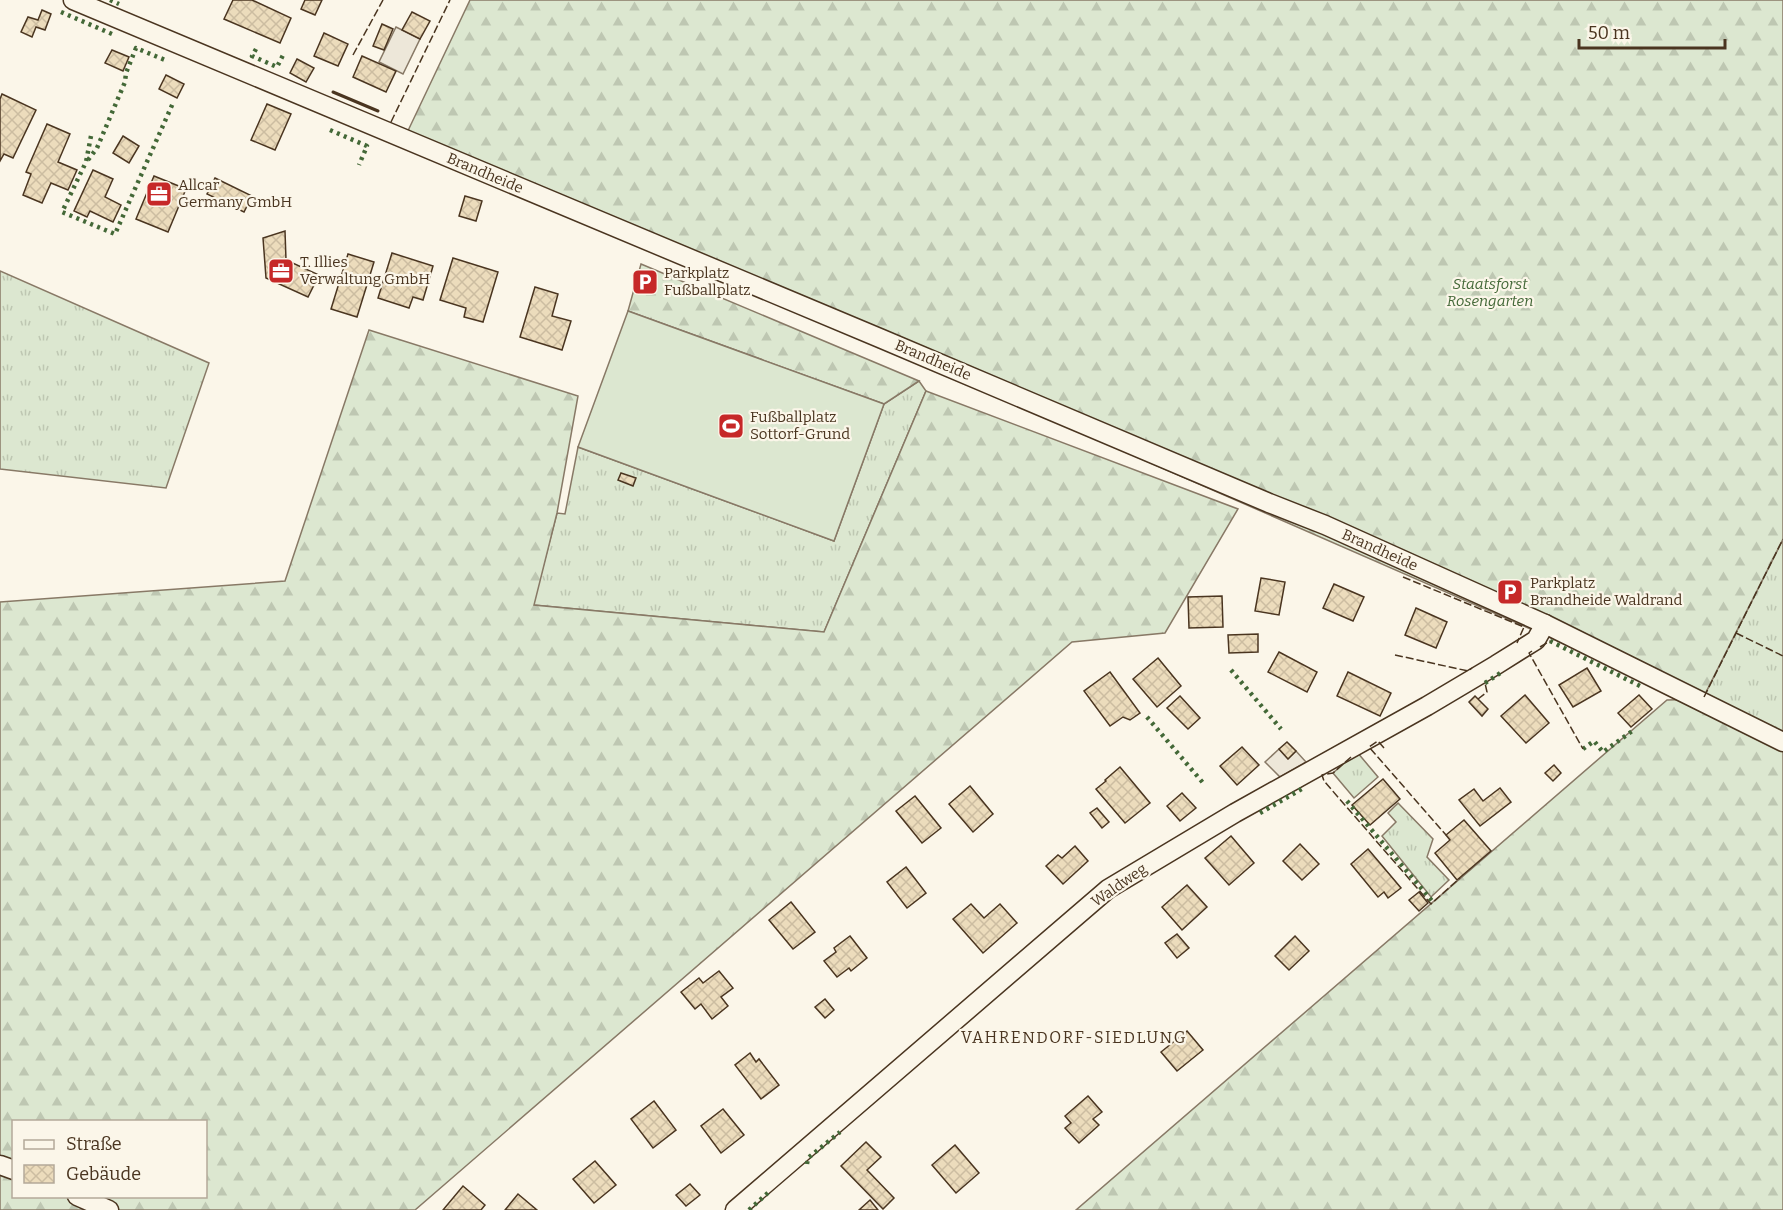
<svg xmlns="http://www.w3.org/2000/svg" width="1783" height="1210" font-family="Bitter,serif">
  <style>
    .grass { fill: url(#grass-tufts); stroke: #887966; stroke-width: 1.5 }
    .forest { fill: url(#forest-firs); stroke: #887966; stroke-width: 1.5; fill-rule: evenodd }
    .pitch { fill: #dce7d0; stroke: #887966; stroke-width: 1.5 }
    .parking { fill: #ede7d9; stroke: #887966; stroke-width: 1.5 }
    .building { fill: url(#building-cross-hatch); stroke: #4a3520; stroke-width: 1.5 }
    .lines { fill: none; stroke-linecap: round; stroke-linejoin: round }
    .minor-casing { stroke: #4a3520; stroke-width: 21 }
    .minor { stroke: #fbf6e9; stroke-width: 18 }
    .hedge { stroke: #436837; stroke-width: 4.5; stroke-dasharray: 3 4.5; stroke-linecap: butt }
    .fence { stroke: #4a3520; stroke-width: 1.5; stroke-dasharray: 8 3; stroke-linecap: butt }
    .wall { stroke: #4a3520; stroke-width: 3 }
    .labels { text-anchor: middle; stroke-width: 4.5; stroke-linejoin: round; paint-order: stroke }
    .street-label { font-size: 15px; fill: #4a3520; stroke: #fbf6e9 }
    .poi-label { font-size: 15px; fill: #4a3520; stroke: #fbf6e9; text-anchor: start }
    .park-label { font-size: 15px; font-style: italic; fill: #436837; stroke: #fbf6e9 }
    .neighbourhood-label { font-size: 16px; letter-spacing: 1.5px; fill: #4a3520; stroke: #fbf6e9 }
  </style>
  <defs>
    <pattern id="grass-tufts" width="24" height="20" patternUnits="userSpaceOnUse" patternTransform="scale(1.5)"><rect width="24" height="20" fill="#dce7d0"/><path d="M3 7l-1-3M5 7V3M7 7l1-3M15 17l-1-3M17 17v-4M19 17l1-3" fill="none" stroke="#bec7b2"/></pattern>
    <pattern id="forest-firs" width="22" height="20" patternUnits="userSpaceOnUse" patternTransform="scale(1.5)"><rect width="22" height="20" fill="#dce7d0"/><path d="M5 1l3.5 6h-7zM16 11l3.5 6h-7z" fill="#bec7b2"/></pattern>
    <pattern id="building-cross-hatch" width="8" height="8" patternUnits="userSpaceOnUse" patternTransform="scale(1.5)"><rect width="8" height="8" fill="#ecdcbc"/><path d="M0 0l8 8M0 8l8-8" fill="none" stroke="#ccbda1"/></pattern>
  </defs>
  <rect width="100%" height="100%" fill="#fbf6e9"/>
  <!-- grass -->
  <g class="grass">
    <polygon points="0,271 209,363 166,488 0,469"/>
    <polygon points="919,381 926,391 824,632 533,605 557,513 565,514 578,447 834,541 884,404"/>
    <polygon points="1783,539 1783,736 1703,698"/>
    <polygon points="1357,752 1378,777 1354,798 1333,773"/>
    <polygon points="1398,803 1433,839 1427,857 1449,880 1431,897 1382,836 1396,822 1388,813"/>
  </g>
  <!-- forest -->
  <g class="forest">
    <polygon points="470,0 1783,0 1783,539 1703,698 1629,672 405,137"/>
    <polygon points="641,264 919,381 884,404 628,311"/>
    <path d="M369 330 578 396 557 513 534 605 824 632 926 391 1238 509 1165 633 1072 642 415 1210H0V602L285 581ZM14 1122H206V1196H14Z"/>
    <polygon points="1705,699 1783,736 1783,1210 1076,1210 1667,700"/>
  </g>
  <!-- pitch -->
  <polygon class="pitch" points="628,311 884,404 834,541 578,447"/>
  <!-- parking -->
  <g class="parking">
    <polygon points="396,27 420,39 403,74 379,62"/>
    <polygon points="1279,749 1288,759 1296,751 1306,762 1280,777 1265,762"/>
  </g>
  <!-- building -->
  <g class="building">
    <polygon points="233,0 252,0 291,18 280,43 224,19"/>
    <polygon points="305,0 322,0 315,15 301,9"/>
    <polygon points="42,10 51,14 45,30 36,27 32,37 21,32 28,17 38,20"/>
    <polygon points="412,12 430,21 420,39 402,30"/>
    <polygon points="382,24 393,29 384,50 373,46"/>
    <polygon points="324,33 348,44 338,66 314,56"/>
    <polygon points="112,50 129,57 123,71 105,63"/>
    <polygon points="362,56 396,71 386,92 353,77"/>
    <polygon points="297,59 314,68 306,82 290,73"/>
    <polygon points="166,75 184,84 177,98 159,89"/>
    <polygon points="2,94 36,110 13,158 4,154 0,161 0,99"/>
    <polygon points="267,104 291,114 275,150 251,140"/>
    <polygon points="47,124 70,134 58,162 77,170 68,190 51,183 42,203 23,195 31,174 26,172"/>
    <polygon points="123,136 139,146 129,163 113,153"/>
    <polygon points="93,170 113,179 105,197 121,205 113,222 90,211 87,217 74,211"/>
    <polygon points="154,176 186,189 168,232 136,219"/>
    <polygon points="215,178 252,196 244,212 207,194"/>
    <polygon points="465,196 482,201 476,221 459,216"/>
    <polygon points="285,231 286,260 319,275 308,297 266,278 263,238"/>
    <polygon points="392,253 433,266 423,300 413,297 409,308 378,298"/>
    <polygon points="348,254 374,262 357,317 331,309"/>
    <polygon points="453,258 498,272 483,322 464,317 466,308 440,300"/>
    <polygon points="535,287 558,294 552,316 571,321 562,350 520,337"/>
    <polygon points="621,473 636,478 633,486 618,480"/>
    <polygon points="1261,578 1285,582 1279,615 1255,611"/>
    <polygon points="1334,584 1364,597 1353,621 1323,608"/>
    <polygon points="1222,596 1223,627 1189,628 1188,597"/>
    <polygon points="1416,608 1447,622 1436,648 1405,635"/>
    <polygon points="1258,634 1258,652 1229,653 1228,635"/>
    <polygon points="1279,652 1317,672 1307,692 1268,672"/>
    <polygon points="1158,658 1181,686 1157,707 1133,679"/>
    <polygon points="1587,668 1601,691 1573,707 1559,685"/>
    <polygon points="1110,672 1140,713 1130,720 1123,717 1110,726 1084,691"/>
    <polygon points="1348,672 1391,693 1380,716 1337,696"/>
    <polygon points="1525,695 1549,723 1526,743 1501,716"/>
    <polygon points="1639,695 1652,709 1631,727 1618,713"/>
    <polygon points="1180,696 1200,718 1188,729 1167,708"/>
    <polygon points="1475,696 1488,709 1482,716 1469,702"/>
    <polygon points="1287,742 1296,751 1288,759 1279,749"/>
    <polygon points="1242,747 1259,765 1237,785 1220,766"/>
    <polygon points="1554,765 1561,773 1553,781 1545,773"/>
    <polygon points="1120,767 1150,803 1125,823 1096,789 1106,781 1105,780"/>
    <polygon points="1383,779 1400,799 1370,825 1352,805"/>
    <polygon points="970,786 993,814 973,832 949,804"/>
    <polygon points="1500,788 1511,802 1480,826 1459,800 1474,789 1483,801"/>
    <polygon points="1182,793 1196,808 1180,821 1167,806"/>
    <polygon points="915,796 941,828 922,843 896,811"/>
    <polygon points="1097,808 1109,822 1102,828 1090,813"/>
    <polygon points="1464,820 1491,851 1457,880 1435,853 1450,840 1446,835"/>
    <polygon points="1231,836 1254,863 1229,885 1205,858"/>
    <polygon points="1300,844 1319,864 1302,880 1283,861"/>
    <polygon points="1075,846 1088,861 1063,884 1046,866 1058,855 1062,858"/>
    <polygon points="1368,849 1401,888 1388,898 1384,892 1378,897 1351,864"/>
    <polygon points="906,867 926,893 907,908 887,882"/>
    <polygon points="1187,885 1207,907 1182,930 1162,907"/>
    <polygon points="1419,892 1428,903 1419,911 1409,900"/>
    <polygon points="791,902 815,932 793,949 769,920"/>
    <polygon points="971,904 984,918 1000,904 1017,923 983,953 953,919"/>
    <polygon points="1177,934 1189,948 1177,958 1165,943"/>
    <polygon points="850,936 867,958 851,971 849,968 837,977 824,961 836,952 834,948"/>
    <polygon points="1295,936 1309,951 1289,970 1275,956"/>
    <polygon points="719,971 733,988 721,997 728,1006 712,1019 701,1004 695,1009 681,992 699,978 703,983"/>
    <polygon points="825,999 834,1010 825,1018 815,1007"/>
    <polygon points="1187,1031 1203,1050 1177,1071 1161,1052"/>
    <polygon points="750,1053 756,1062 759,1059 779,1085 761,1099 735,1065"/>
    <polygon points="1088,1096 1102,1112 1093,1119 1099,1125 1079,1143 1065,1128 1071,1123 1065,1116"/>
    <polygon points="654,1101 676,1130 653,1148 631,1119"/>
    <polygon points="723,1109 744,1135 721,1153 701,1126"/>
    <polygon points="866,1142 881,1157 867,1170 894,1198 883,1209 841,1166"/>
    <polygon points="955,1145 979,1173 956,1193 932,1165"/>
    <polygon points="595,1161 616,1185 594,1203 573,1179"/>
    <polygon points="690,1184 700,1195 686,1206 676,1195"/>
    <polygon points="463,1186 485,1205 481,1210 443,1210"/>
    <polygon points="518,1194 537,1210 505,1210"/>
    <polygon points="870,1200 878,1210 859,1210"/>
  </g>
  <g class="lines">
    <defs>
      <g id="minor">
        <polyline points="73,0 882,339 1269,503 1325,525 1545,624 1783,742"/>
        <polyline points="0,1165 14,1170"/>
        <polyline points="77,1196 109,1210"/>
        <polyline points="735,1210 1108,889 1235,813 1427,706 1496,665 1536,640 1545,624"/>
      </g>
    </defs>
    <!-- minor casing -->
    <use href="#minor" class="minor-casing"/>
    <!-- minor -->
    <use href="#minor" class="minor"/>
    <!-- hedge -->
    <g class="hedge">
      <polyline points="110,0 119,4"/>
      <polyline points="61,12 112,34"/>
      <polyline points="256,49 252,56 277,67 283,55"/>
      <polyline points="330,130 367,146 359,165"/>
      <polyline points="91,136 86,162 62,212 115,234 173,103"/>
      <polyline points="88,160 97,148 125,82 126,73 136,48 165,60"/>
      <polyline points="1550,641 1642,687"/>
      <polyline points="1231,670 1281,729"/>
      <polyline points="1485,683 1502,672"/>
      <polyline points="1147,717 1204,784"/>
      <polyline points="1583,749 1594,741 1603,752 1635,729"/>
      <polyline points="1347,801 1433,902"/>
      <polyline points="1260,813 1305,787"/>
      <polyline points="807,1164 808,1158 840,1132"/>
      <polyline points="749,1210 771,1190"/>
    </g>
    <!-- fence -->
    <g class="fence">
      <polyline points="353,55 383,0"/>
      <polyline points="391,122 450,0"/>
      <polyline points="1403,577 1524,627 1517,643"/>
      <polyline points="1736,633 1783,656"/>
      <polyline points="1540,647 1550,641"/>
      <polyline points="1532,651 1529,653 1583,749"/>
      <polyline points="1395,655 1468,671 1472,668"/>
      <polyline points="1704,697 1783,539"/>
      <polyline points="1478,699 1487,692 1485,683"/>
      <polyline points="1384,748 1378,741 1369,747 1446,835"/>
      <polyline points="1351,757 1333,773 1322,775 1324,781 1431,904 1460,878"/>
    </g>
    <!-- wall -->
    <polyline class="wall" points="333,92 378,111"/>
  </g>
  <!-- icons -->
  <defs>
    <symbol id="office-square" viewBox="-11 -11 22 22"><rect x="-9" y="-9" width="18" height="18" rx="4" fill="#c62828" stroke="#fbf6e9"/><path d="M-6-3h4V-5.5h4V-3h4V5H-6ZM-1-4.5V-3h2v-1.5ZM-6 0V1H6V0Z" fill="#fff"/></symbol>
    <symbol id="parking-square" viewBox="-11 -11 22 22"><rect x="-9" y="-9" width="18" height="18" rx="4" fill="#c62828" stroke="#fbf6e9"/><path d="M-3.5-5.5H1a3.5 3.5 0 0 1 0 7H-1V5.5H-3.5ZM-1-3.4V-.6H.8a1.4 1.4 0 0 0 0-2.8Z" fill="#fff"/></symbol>
    <symbol id="stadium-square" viewBox="-11 -11 22 22"><rect x="-9" y="-9" width="18" height="18" rx="4" fill="#c62828" stroke="#fbf6e9"/><path d="M0-5a6.5 5 0 1 0 0 10a6.5 5 0 1 0 0-10ZM-3.5-1.8h7v3.6h-7Z" fill="#fff"/></symbol>
  </defs>
  <g fill-rule="evenodd">
    <use href="#office-square" x="144" y="179" width="30" height="30"/>
    <use href="#office-square" x="266" y="256" width="30" height="30"/>
    <use href="#parking-square" x="630" y="267" width="30" height="30"/>
    <use href="#stadium-square" x="716" y="411" width="30" height="30"/>
    <use href="#parking-square" x="1495" y="577" width="30" height="30"/>
  </g>
  <g class="labels">
    <!-- street labels -->
    <g class="street-label">
      <text transform="translate(485 173) rotate(23)" y="5">Brandheide</text>
      <text transform="translate(933 360) rotate(23)" y="5">Brandheide</text>
      <text transform="translate(1380 550) rotate(24)" y="5">Brandheide</text>
      <text transform="translate(1119 885) rotate(-35)" y="5">Waldweg</text>
    </g>
    <!-- poi labels -->
    <g class="poi-label">
      <text x="178" y="190">Allcar<tspan x="178" dy="17">Germany GmbH</tspan></text>
      <text x="300" y="267">T. Illies<tspan x="300" dy="17">Verwaltung GmbH</tspan></text>
      <text x="664" y="278">Parkplatz<tspan x="664" dy="17">Fußballplatz</tspan></text>
      <text x="750" y="422">Fußballplatz<tspan x="750" dy="17">Sottorf-Grund</tspan></text>
      <text x="1530" y="588">Parkplatz<tspan x="1530" dy="17">Brandheide Waldrand</tspan></text>
    </g>
    <!-- park labels -->
    <g class="park-label">
      <text x="1490" y="289">Staatsforst<tspan x="1490" dy="17">Rosengarten</tspan></text>
    </g>
    <!-- neighbourhood labels -->
    <g class="neighbourhood-label">
      <text x="1074" y="1043">VAHRENDORF-SIEDLUNG</text>
    </g>
  </g>
  <!-- legend -->
  <rect x="12" y="1120" width="195" height="78" fill="#fbf6e9" stroke="#b4a999" stroke-width="1.5"/>
  <rect x="24" y="1140" width="30" height="9" fill="#fbf6e9" stroke="#b4a999" stroke-width="1.5"/>
  <text x="66" y="1150" font-size="18" fill="#4a3520">Straße</text>
  <rect x="24" y="1165" width="30" height="18" fill="url(#building-cross-hatch)" stroke="#b4a999" stroke-width="1.5"/>
  <text x="66" y="1180" font-size="18" fill="#4a3520">Gebäude</text>
  <!-- scale -->
  <path d="M1579 39v9h146v-9" fill="none" stroke="#4a3520" stroke-width="3"/>
  <text x="1588" y="39" font-size="18" fill="#4a3520" stroke="#fbf6e9" stroke-width="4.5" paint-order="stroke">50 m</text>
</svg>
